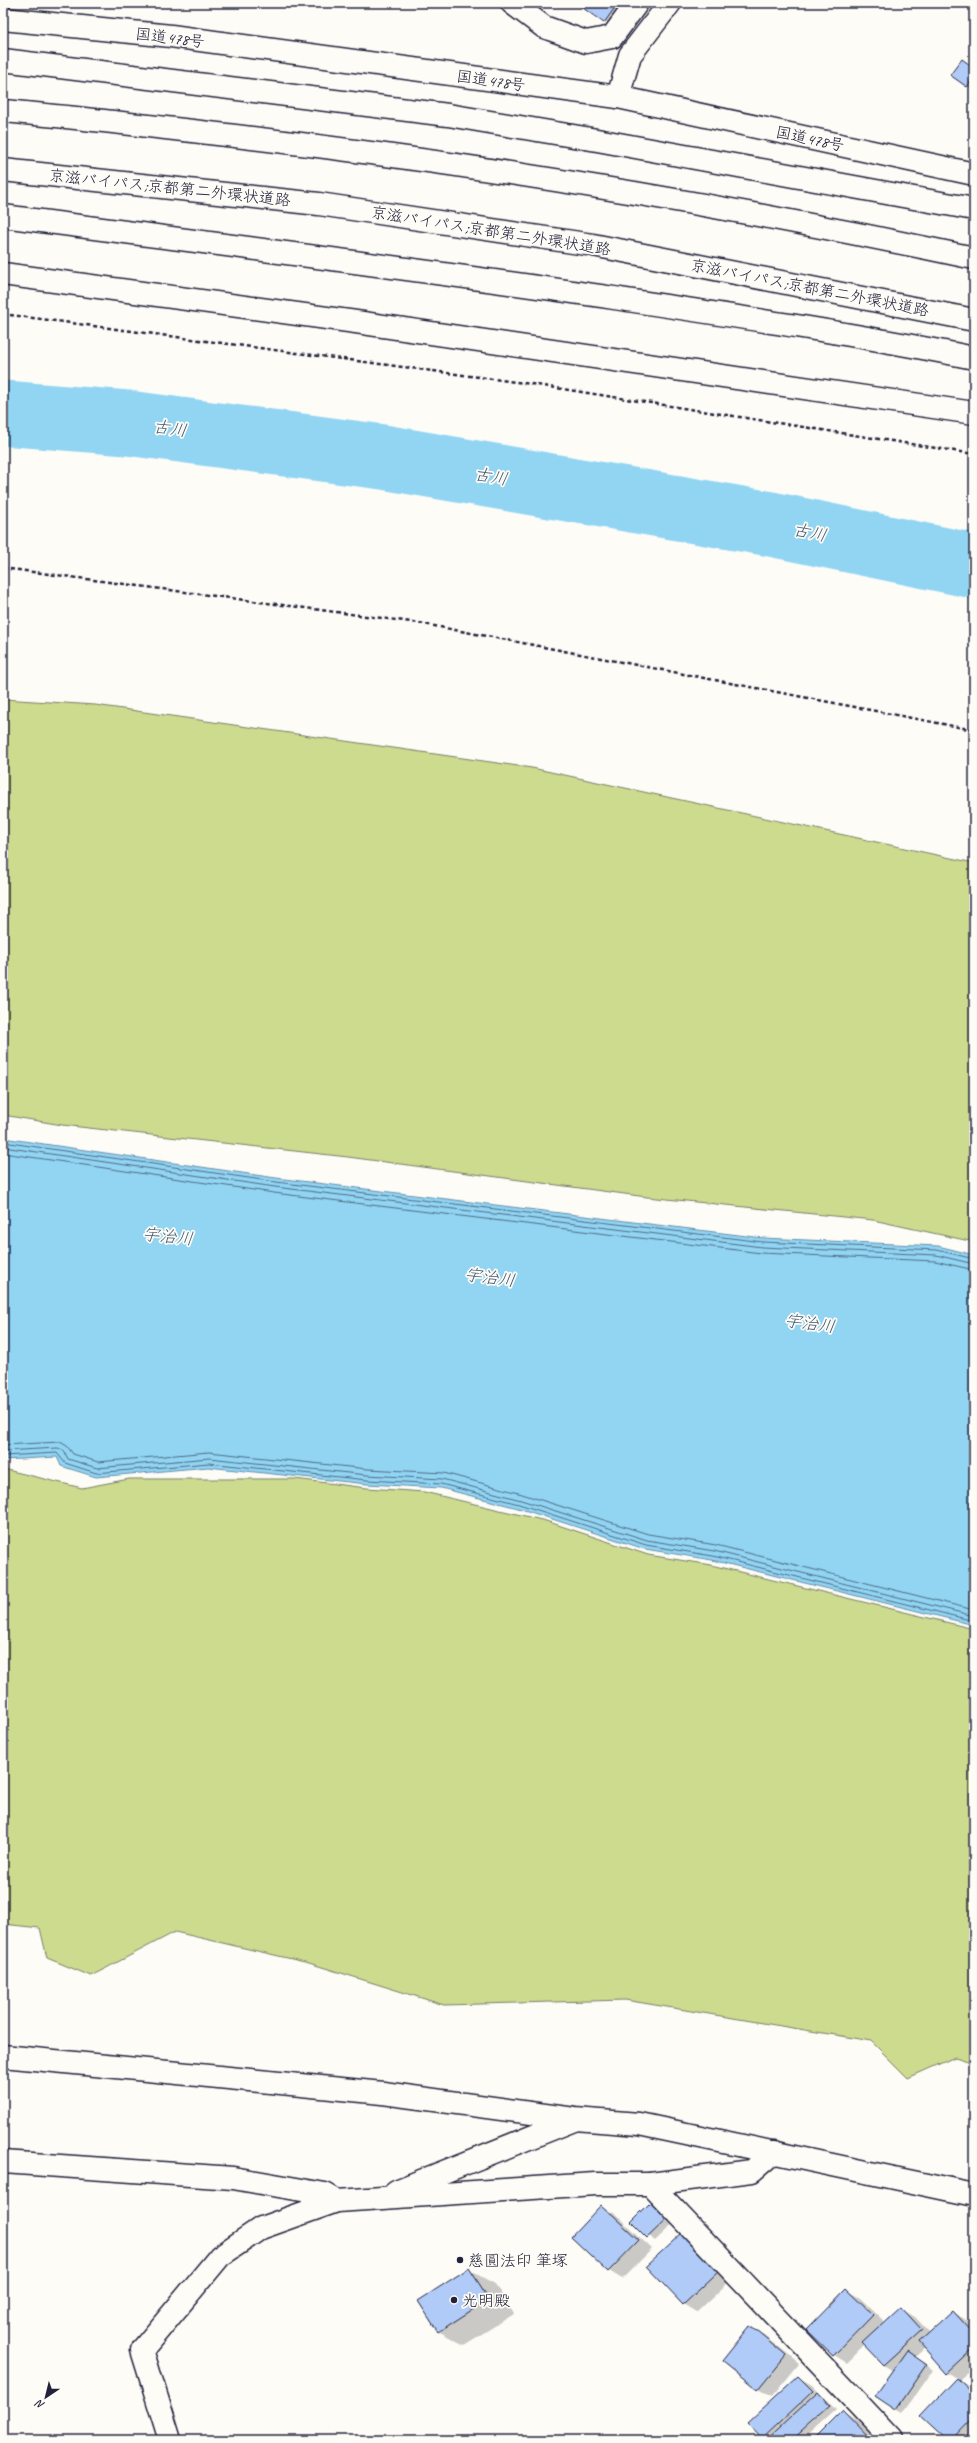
<svg xmlns="http://www.w3.org/2000/svg" width="977" height="2443" font-family="Caveat,'Klee One',sans-serif">
  <style>
    .green { fill: #cddb8f; stroke: #787e65 }
    .water { fill: #91d5f3; stroke: #658da9 }
    .shadow { fill: #0003 }
    .lines { fill: none; stroke-linecap: round; stroke-linejoin: round }
    .shore { stroke: #4e6a85; stroke-width: 1 }
    .river { stroke: #91d5f3; stroke-width: 65 }
    .building { fill: #b1cbf9; stroke: #22223b }
    .street-casing { stroke: #22223b; stroke-width: 25 }
    .highway-casing { stroke: #22223b; stroke-width: 25 }
    .path { stroke: #22223b; stroke-width: 2.5; stroke-dasharray: 4 3; stroke-linecap: butt }
    .street { stroke: #fdfcf7; stroke-width: 22 }
    .highway { stroke: #fdfcf7; stroke-width: 22 }
    .poi-dot { fill: #22223b; stroke: #fdfcf7; stroke-width: 1.5 }
    .labels { text-anchor: middle; stroke-width: 3.5; stroke-linejoin: round; paint-order: stroke }
    .street-label { font-size: 16px; fill: #22223b; stroke: #fdfcf7 }
    .poi-label { font-size: 16px; fill: #22223b; stroke: #fdfcf7; text-anchor: start }
    .water-label { font-size: 17px; font-style: italic; fill: #435872; stroke: #fdfcf7 }
  </style>
  <rect width="100%" height="100%" fill="#fdfcf7"/>
  <filter id="ink" filterUnits="userSpaceOnUse"><feTurbulence type="fractalNoise" baseFrequency=".025" numOctaves="2"/><feDisplacementMap in="SourceGraphic" scale="8" xChannelSelector="R" yChannelSelector="G"/><feConvolveMatrix kernelMatrix="1 2 1 2 8 2 1 2 1" color-interpolation-filters="sRGB"/></filter>
  <g filter="url(#ink)">
    <!-- green -->
    <g class="green">
      <polygon points="3,699 95,705 532,768 974,863 974,1242 873,1220 647,1197 348,1157 62,1125 3,1115"/>
      <polygon points="3,1469 82,1488 129,1479 295,1479 367,1488 424,1492 546,1521 648,1555 711,1565 974,1629 974,2063 955,2057 908,2078 871,2041 625,2000 444,2005 309,1963 175,1932 91,1976 47,1958 40,1928 3,1924"/>
    </g>
    <!-- water -->
    <polygon class="water" points="3,1138 276,1178 763,1238 938,1246 974,1255 974,1625 712,1560 645,1549 518,1508 441,1488 367,1484 208,1467 96,1477 61,1466 57,1457 3,1460"/>
    <!-- shadow -->
    <g class="shadow">
      <polygon points="578,3 637,3 618,30"/>
      <polygon points="962,60 974,68 974,90 967,86"/>
      <polygon points="655,2200 677,2220 655,2241 633,2222"/>
      <polygon points="601,2206 615,2214 652,2249 622,2279 609,2271"/>
      <polygon points="683,2233 732,2279 697,2312 684,2304"/>
      <polygon points="469,2270 495,2284 514,2314 464,2345 438,2331"/>
      <polygon points="846,2290 860,2298 886,2323 901,2309 915,2317 930,2333 953,2312 967,2320 974,2328 974,2367 959,2381 974,2391 973,2440 949,2440 922,2415 957,2378 947,2372 925,2348 915,2357 933,2370 903,2413 896,2409 894,2371 883,2365 865,2345 847,2363 834,2355"/>
      <polygon points="750,2328 764,2336 799,2364 772,2397 759,2389"/>
      <polygon points="798,2377 812,2385 836,2410 803,2440 766,2440 762,2438"/>
      <polygon points="844,2413 857,2421 876,2440 816,2440"/>
    </g>
    <g class="lines">
      <!-- shore -->
      <g class="shore">
        <polyline points="3,1142 276,1182 763,1242 937,1250 974,1259"/>
        <polyline points="3,1147 275,1187 762,1247 936,1255 974,1264"/>
        <polyline points="3,1153 274,1193 761,1253 935,1261 974,1270"/>
        <polyline points="3,1445 60,1442 67,1446 73,1454 98,1462 209,1452 368,1469 444,1473 522,1494 648,1534 716,1545 974,1610"/>
        <polyline points="3,1451 58,1448 64,1451 68,1459 97,1468 209,1458 367,1475 442,1479 521,1500 647,1540 714,1551 974,1616"/>
        <polyline points="3,1456 57,1453 65,1463 96,1473 209,1463 367,1480 441,1484 519,1504 646,1545 713,1556 974,1621"/>
      </g>
      <!-- river -->
      <polyline class="river" points="3,413 128,423 383,457 771,524 974,566"/>
    </g>
    <!-- building -->
    <g class="building">
      <polygon points="576,3 618,3 604,23"/>
      <polygon points="962,59 974,68 974,77 967,87 950,75"/>
      <polygon points="654,2199 671,2215 647,2238 631,2222"/>
      <polygon points="601,2205 639,2240 608,2272 571,2237"/>
      <polygon points="683,2232 719,2271 683,2305 646,2266"/>
      <polygon points="469,2268 489,2299 438,2332 418,2301"/>
      <polygon points="846,2289 873,2315 833,2356 806,2330"/>
      <polygon points="901,2307 922,2330 883,2365 862,2343"/>
      <polygon points="953,2311 974,2334 974,2347 946,2373 919,2342"/>
      <polygon points="750,2326 786,2356 758,2390 722,2361"/>
      <polygon points="907,2351 927,2365 896,2410 875,2396"/>
      <polygon points="798,2376 813,2391 762,2439 747,2423"/>
      <polygon points="956,2378 974,2395 974,2417 952,2440 948,2440 921,2415"/>
      <polygon points="818,2392 830,2406 792,2440 766,2440"/>
      <polygon points="843,2411 871,2440 814,2440"/>
    </g>
    <g class="lines">
      <defs>
        <g id="street">
          <polyline points="512,3 544,27 586,42 612,37 637,3"/>
          <polyline points="618,97 630,55 670,3"/>
          <polyline points="3,2056 383,2093 575,2119 639,2124 974,2195"/>
          <polyline points="3,2162 233,2178 325,2194 337,2201"/>
          <polyline points="650,2184 893,2440"/>
          <polyline points="396,2191 574,2120"/>
          <polyline points="170,2440 142,2350 220,2256 261,2228 337,2201 595,2184 650,2184 752,2171 774,2152"/>
        </g>
        <g id="highway">
          <polyline points="3,19 171,36 618,97 974,174"/>
          <polyline points="3,60 448,115 597,140 974,209"/>
          <path d="M3 111C72 117 141 125 209 133 466 162 721 204 974 258"/>
          <polyline points="3,170 319,204 593,245 974,320"/>
          <path d="M3 216C207 243 411 268 614 298 734 316 855 334 974 358"/>
          <polyline points="3,274 356,322 974,413"/>
        </g>
      </defs>
      <!-- street casing -->
      <use href="#street" class="street-casing"/>
      <!-- highway casing -->
      <use href="#highway" class="highway-casing"/>
      <!-- path -->
      <g class="path">
        <polyline points="3,314 531,384 974,454"/>
        <polyline points="3,568 419,623 974,730"/>
      </g>
      <!-- street -->
      <use href="#street" class="street"/>
      <!-- highway -->
      <use href="#highway" class="highway"/>
    </g>
  </g>
  <!-- markers -->
  <g class="poi-dot">
    <circle cx="460" cy="2260" r="4"/>
    <circle cx="454" cy="2300" r="4"/>
  </g>
  <g class="labels">
    <!-- street labels -->
    <g class="street-label">
      <text transform="translate(170 37) rotate(7)" y="6">国道478号</text>
      <text transform="translate(491 80) rotate(8)" y="6">国道478号</text>
      <text transform="translate(810 138) rotate(12)" y="6">国道478号</text>
      <text transform="translate(170 187) rotate(6)" y="6">京滋バイパス;京都第二外環状道路</text>
      <text transform="translate(491 230) rotate(9)" y="6">京滋バイパス;京都第二外環状道路</text>
      <text transform="translate(810 287) rotate(11)" y="6">京滋バイパス;京都第二外環状道路</text>
    </g>
    <!-- poi labels -->
    <g class="poi-label">
      <text x="468" y="2266">慈圓法印 筆塚</text>
      <text x="462" y="2306">光明殿</text>
    </g>
    <!-- water labels -->
    <g class="water-label">
      <text transform="translate(170 428) rotate(8)" y="6">古川</text>
      <text transform="translate(491 476) rotate(10)" y="6">古川</text>
      <text transform="translate(810 532) rotate(12)" y="6">古川</text>
      <text transform="translate(168 1236) rotate(6)" y="6">宇治川</text>
      <text transform="translate(490 1277) rotate(8)" y="6">宇治川</text>
      <text transform="translate(810 1323) rotate(8)" y="6">宇治川</text>
    </g>
  </g>
  <!-- margin -->
  <rect width="977" height="2443" fill="none" stroke="#fdfcf7" stroke-width="16"/>
  <rect x="8" y="8" width="961" height="2427" fill="none" stroke="#22223b" stroke-width="1.5" filter="url(#ink)"/>
  <!-- north arrow -->
  <g transform="translate(46 2397) rotate(215)" stroke="#fdfcf7" stroke-width="3" paint-order="stroke">
  <path d="M0-3L7 15L0 10L-7 15Z" fill="#22223b"/>
  <text y="-6" font-size="11" font-weight="bold" text-anchor="middle" fill="#22223b">N</text>
  </g>
</svg>
